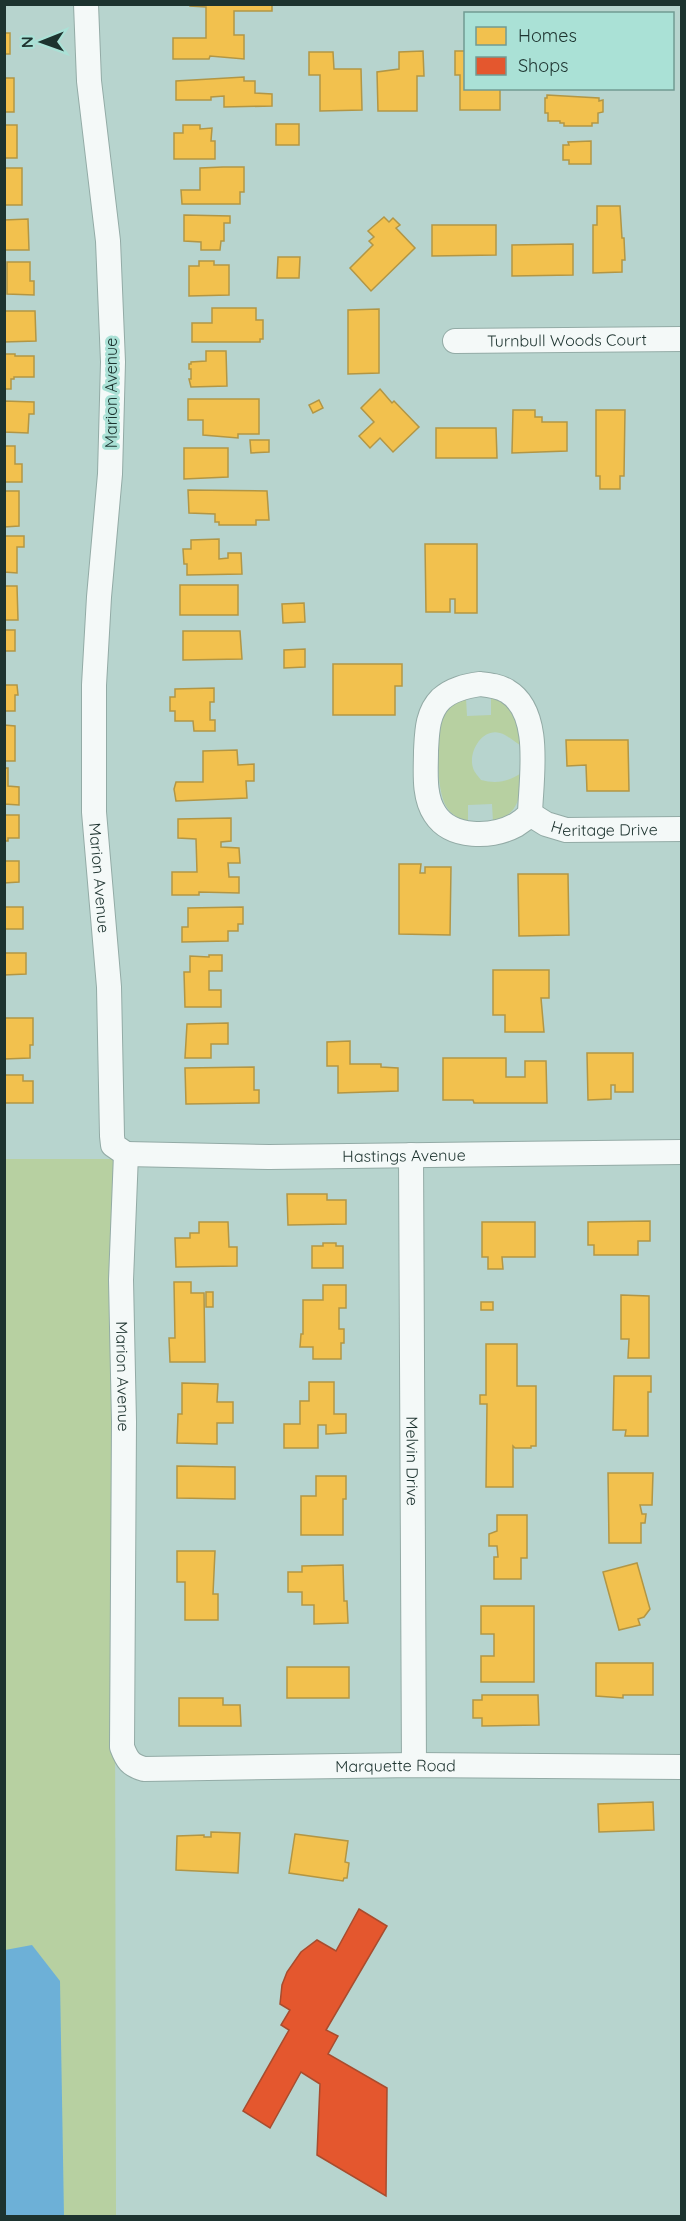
<svg xmlns="http://www.w3.org/2000/svg" width="686" height="2221" font-family="Quicksand,sans-serif">
  <style>
    .green { fill: #b7d0a1 }
    .water { fill: #6db0d7 }
    .homes { fill: #f2c14e; stroke: #b29645; stroke-width: 1.5 }
    .shops { fill: #e4572e; stroke: #a84c2e; stroke-width: 1.5 }
    .lines { fill: none; stroke-linecap: round; stroke-linejoin: round }
    .minor-casing { stroke: #93aba6; stroke-width: 26 }
    .minor { stroke: #f4f9f8; stroke-width: 24 }
    .labels { text-anchor: middle; stroke-width: 6; stroke-linejoin: round; paint-order: stroke }
    .street-label { font-size: 16px; fill: #1d332f; stroke: #aae1d6 }
  </style>
  <rect width="100%" height="100%" fill="#b7d4ce"/>
  <!-- green -->
  <g class="green">
    <path d="M494 696C516 708 521 722 521 746 515 742 507 735 500 733 482 728 468 752 473 768 474 772 479 777 481 780 496 784 508 782 521 773 521 797 519 814 493 822L492 804 468 805V823C460 819 451 815 446 806 436 790 434 726 447 711 451 705 459 701 466 698L467 716 491 715V697Z"/>
    <polygon points="5,1159 114,1159 116,2216 5,2216"/>
  </g>
  <!-- water -->
  <polygon class="water" points="32,1945 60,1981 64,2216 5,2216 5,1950"/>
  <!-- homes -->
  <g class="homes">
    <polygon points="190,4 272,4 272,11 234,11 234,35 244,35 244,59 210,56 209,59 173,59 173,38 206,38 206,7 190,6"/>
    <rect x="4" y="33" width="6" height="21"/>
    <polygon points="423,51 424,76 417,76 417,111 378,111 377,72 399,69 399,52"/>
    <polygon points="455,51 466,51 466,88 500,88 500,110 460,110 460,75 455,75"/>
    <polygon points="309,52 333,52 334,69 361,69 362,110 320,111 320,75 309,75"/>
    <polygon points="244,77 244,81 255,81 255,93 272,94 272,106 224,107 224,96 211,97 211,100 176,100 176,81"/>
    <rect x="4" y="78" width="10" height="34"/>
    <polygon points="547,95 599,98 599,101 603,100 603,112 598,113 598,123 592,123 592,126 564,126 564,123 560,123 560,121 548,121 548,113 545,113 545,98 547,98"/>
    <rect x="276" y="124" width="23" height="21"/>
    <rect x="4" y="125" width="13" height="33"/>
    <polygon points="183,125 200,125 200,129 212,128 211,141 215,141 215,159 174,159 174,133 183,133"/>
    <polygon points="591,141 591,164 569,164 569,160 563,160 563,145 569,145 568,142"/>
    <polygon points="223,167 244,167 244,192 240,192 240,204 182,204 181,190 200,190 200,168"/>
    <rect x="4" y="168" width="18" height="37"/>
    <polygon points="597,206 620,206 622,238 624,238 625,260 622,260 622,272 593,273 593,225 597,225"/>
    <polygon points="184,215 230,216 230,223 224,223 224,241 221,241 220,250 201,250 201,242 184,241"/>
    <polygon points="384,217 389,222 393,218 400,225 396,228 415,248 371,291 350,268 373,245 369,241 374,237 368,231"/>
    <polygon points="28,219 29,250 4,250 4,220"/>
    <polygon points="432,225 496,225 496,255 432,256"/>
    <polygon points="573,244 573,275 512,276 512,245"/>
    <polygon points="278,257 300,257 299,278 277,278"/>
    <polygon points="199,261 214,261 214,265 229,265 229,295 189,296 189,266 199,266"/>
    <polygon points="7,262 30,262 30,281 34,281 34,295 7,294"/>
    <polygon points="212,308 256,308 256,320 263,320 263,339 260,339 260,342 192,342 192,323 212,323"/>
    <polygon points="379,309 379,373 348,374 348,310"/>
    <polygon points="4,311 35,311 36,341 4,342"/>
    <polygon points="206,351 226,351 227,386 191,387 189,379 191,379 191,369 189,369 189,364 191,364 191,362 206,361"/>
    <polygon points="4,354 15,354 15,356 34,356 34,377 14,377 14,379 11,379 11,389 4,389"/>
    <polygon points="380,389 392,403 394,401 419,427 393,452 380,438 370,448 359,436 374,422 361,408"/>
    <polygon points="188,399 259,399 259,434 238,434 238,438 203,435 203,420 188,420"/>
    <polygon points="319,400 323,408 313,413 309,405"/>
    <polygon points="4,401 34,402 34,414 29,414 28,433 4,432"/>
    <polygon points="513,410 535,410 535,417 542,417 542,422 567,422 567,451 512,453"/>
    <polygon points="596,410 625,410 624,476 620,476 620,489 600,489 600,476 596,476"/>
    <polygon points="436,428 496,428 497,458 436,458"/>
    <polygon points="250,440 269,440 269,452 251,453"/>
    <polygon points="4,446 15,446 15,464 22,464 22,482 4,482"/>
    <polygon points="184,448 228,448 228,477 184,479"/>
    <polygon points="188,490 267,491 269,520 256,520 256,525 219,525 219,522 215,522 215,514 189,513"/>
    <polygon points="4,491 19,491 19,526 4,527"/>
    <polygon points="4,536 24,536 24,547 17,547 17,573 4,572"/>
    <polygon points="219,539 219,559 228,558 228,553 241,553 242,574 187,575 187,564 184,564 183,549 191,549 191,540"/>
    <polygon points="425,544 477,544 477,613 455,613 455,599 450,599 450,612 426,612"/>
    <rect x="180" y="585" width="58" height="30"/>
    <polygon points="4,586 17,586 18,620 4,620"/>
    <polygon points="304,603 305,622 283,623 282,604"/>
    <rect x="4" y="630" width="11" height="21"/>
    <polygon points="183,631 240,631 242,659 183,660"/>
    <polygon points="305,649 305,667 284,668 284,650"/>
    <polygon points="333,664 402,664 402,686 395,686 395,715 333,715"/>
    <polygon points="4,685 17,685 18,695 15,695 15,711 4,711"/>
    <polygon points="214,688 214,702 210,702 210,720 215,720 215,731 194,731 193,721 175,721 175,711 170,711 170,697 175,697 175,689"/>
    <polygon points="4,725 15,726 15,761 4,761"/>
    <polygon points="566,740 628,740 629,791 587,791 586,765 567,766"/>
    <polygon points="237,750 238,765 254,764 254,781 246,781 247,798 176,801 174,789 176,782 203,782 203,751"/>
    <polygon points="4,768 8,768 8,786 19,787 19,805 4,804"/>
    <polygon points="4,815 19,815 19,838 8,838 8,841 5,841 4,851"/>
    <polygon points="231,818 231,841 221,842 221,847 239,848 240,863 228,863 229,877 239,877 239,893 199,892 199,895 172,895 172,872 197,872 196,839 178,838 178,819"/>
    <polygon points="4,861 19,861 19,882 4,883"/>
    <polygon points="399,864 421,864 420,873 425,873 425,867 451,867 450,935 399,934"/>
    <polygon points="518,874 568,874 569,935 519,936"/>
    <rect x="4" y="907" width="19" height="22"/>
    <polygon points="243,907 243,924 238,924 238,931 228,931 228,941 182,942 182,927 188,927 188,908"/>
    <polygon points="4,953 26,953 26,974 4,975"/>
    <polygon points="209,955 222,955 222,971 209,971 209,990 221,990 221,1007 185,1007 184,972 190,972 190,956 209,957"/>
    <polygon points="493,970 549,970 549,998 541,998 544,1032 505,1032 505,1015 493,1015"/>
    <polygon points="4,1018 33,1018 33,1045 30,1045 30,1058 4,1059"/>
    <polygon points="228,1023 228,1044 211,1044 211,1058 185,1058 187,1024"/>
    <polygon points="350,1041 350,1064 381,1064 381,1067 398,1068 398,1091 338,1093 338,1066 327,1066 327,1042"/>
    <polygon points="587,1053 633,1053 633,1092 615,1092 615,1085 611,1085 611,1099 588,1100"/>
    <polygon points="443,1058 506,1058 506,1077 525,1077 525,1061 546,1061 547,1103 474,1103 473,1100 443,1100"/>
    <polygon points="254,1067 254,1090 259,1090 259,1103 186,1104 185,1068"/>
    <polygon points="4,1075 23,1075 23,1081 33,1081 33,1103 4,1103"/>
    <polygon points="287,1194 327,1194 327,1200 346,1200 346,1224 288,1225"/>
    <polygon points="650,1221 650,1241 638,1241 638,1255 594,1255 594,1245 588,1245 588,1222"/>
    <polygon points="199,1222 228,1222 229,1247 237,1247 237,1266 176,1267 175,1238 190,1238 190,1233 199,1233"/>
    <polygon points="482,1222 535,1222 535,1257 502,1257 503,1269 488,1269 488,1257 482,1257"/>
    <polygon points="323,1243 336,1243 336,1246 343,1246 343,1268 312,1268 312,1246 323,1246"/>
    <polygon points="174,1282 191,1282 191,1293 204,1293 205,1362 170,1362 169,1338 175,1338"/>
    <polygon points="323,1285 346,1285 346,1308 339,1308 339,1329 344,1329 344,1343 341,1343 341,1359 313,1359 313,1347 300,1347 301,1334 303,1334 303,1300 323,1300"/>
    <rect x="206" y="1292" width="7" height="15"/>
    <polygon points="621,1295 649,1296 649,1358 628,1358 629,1339 621,1339"/>
    <rect x="481" y="1302" width="12" height="8"/>
    <polygon points="486,1344 517,1344 517,1386 536,1386 536,1446 531,1446 531,1448 515,1448 513,1446 513,1487 486,1487 487,1404 480,1404 480,1395 486,1395"/>
    <polygon points="614,1376 651,1376 651,1392 648,1392 648,1436 625,1436 626,1430 613,1430"/>
    <polygon points="309,1382 334,1382 334,1414 346,1414 346,1433 326,1434 326,1425 318,1425 318,1448 284,1448 284,1424 300,1424 300,1401 309,1401"/>
    <polygon points="182,1383 218,1384 217,1402 233,1402 233,1423 217,1423 217,1444 177,1443 178,1414 182,1414"/>
    <polygon points="177,1466 235,1467 235,1499 177,1498"/>
    <polygon points="608,1473 653,1473 652,1505 640,1505 642,1514 646,1514 645,1523 641,1523 641,1543 609,1543"/>
    <polygon points="316,1476 346,1476 346,1499 343,1499 343,1535 301,1535 301,1496 316,1496"/>
    <polygon points="497,1515 527,1515 527,1558 521,1558 521,1579 494,1579 494,1557 498,1557 497,1546 489,1546 489,1534 497,1531"/>
    <polygon points="177,1551 215,1551 213,1594 218,1594 218,1620 185,1620 185,1582 177,1582"/>
    <polygon points="637,1563 650,1609 644,1617 638,1619 640,1625 619,1630 603,1572"/>
    <polygon points="343,1565 344,1601 347,1601 348,1623 314,1624 314,1605 302,1605 302,1592 288,1592 288,1572 302,1572 302,1566"/>
    <polygon points="481,1606 534,1606 534,1682 481,1682 481,1656 494,1656 494,1634 481,1634"/>
    <polygon points="596,1663 653,1663 653,1695 623,1695 623,1698 596,1696"/>
    <rect x="287" y="1667" width="62" height="31"/>
    <polygon points="482,1695 538,1695 539,1725 482,1726 482,1718 473,1718 473,1700 482,1700"/>
    <polygon points="179,1698 223,1698 223,1705 240,1705 241,1726 179,1726"/>
    <polygon points="653,1802 654,1830 599,1832 598,1804"/>
    <polygon points="211,1832 240,1833 238,1873 176,1870 177,1836 204,1835 204,1837 211,1837"/>
    <polygon points="295,1834 348,1841 345,1862 349,1863 347,1878 344,1878 343,1881 289,1873"/>
  </g>
  <!-- shops -->
  <polygon class="shops" points="359,1909 387,1926 326,2030 338,2036 328,2054 387,2088 386,2196 317,2155 320,2084 301,2072 270,2128 243,2111 289,2030 281,2025 290,2010 280,2004 282,1985 287,1972 301,1952 317,1940 336,1951"/>
  <g class="lines">
    <defs>
      <g id="minor">
        <path id="s1" d="M86 4 89 81 108 241 113 362 110 474 99 597 94 685V812L109 987 112 1136 113 1145 126 1154 121 1280 124 1422 122 1747C127 1760 130 1765 144 1769L414 1765 682 1767"/>
        <path id="s2" d="M455 341 682 339"/>
        <path d="M480 684C489 685 499 686 507 691 543 712 531 778 530 814 526 818 521 822 516 825 492 838 451 839 435 814 423 796 426 771 426 751 427 732 427 713 441 699 452 689 466 686 480 684Z"/>
        <path id="s3" d="M530 814 546 824 566 830 682 829"/>
        <path id="s4" d="M126 1154 269 1157 682 1152"/>
        <path id="s5" d="M411 1155 414 1765"/>
      </g>
    </defs>
    <!-- minor casing -->
    <use href="#minor" class="minor-casing"/>
    <!-- minor -->
    <use href="#minor" class="minor"/>
  </g>
  <g class="labels">
    <!-- street labels -->
    <g class="street-label">
      <text dy="6" stroke="none"><textPath href="#s2" startOffset="112">Turnbull Woods Court</textPath></text>
      <text transform="translate(111 393) rotate(-90)" y="6">Marion Avenue</text>
      <text dy="6" stroke="none"><textPath href="#s3" startOffset="78">Heritage Drive</textPath></text>
      <text dy="6" stroke="none"><textPath href="#s1" startOffset="876">Marion Avenue</textPath></text>
      <text dy="6" stroke="none"><textPath href="#s4" startOffset="278">Hastings Avenue</textPath></text>
      <text dy="6" stroke="none"><textPath href="#s1" startOffset="1382">Marion Avenue</textPath></text>
      <text dy="6" stroke="none"><textPath href="#s5" startOffset="306">Melvin Drive</textPath></text>
      <text dy="6" stroke="none"><textPath href="#s1" startOffset="2037">Marquette Road</textPath></text>
    </g>
  </g>
  <!-- border -->
  <rect width="686" height="2221" fill="none" stroke="#1d332f" stroke-width="12"/>
  <!-- legend -->
  <rect x="464" y="12" width="210" height="78" fill="#aae1d6" stroke="#729b93" stroke-width="1.5"/>
  <rect x="476" y="27" width="30" height="18" fill="#f2c14e" stroke="#729b93" stroke-width="1.5"/>
  <text x="518" y="42" font-size="18" fill="#1d332f">Homes</text>
  <rect x="476" y="57" width="30" height="18" fill="#e4572e" stroke="#729b93" stroke-width="1.5"/>
  <text x="518" y="72" font-size="18" fill="#1d332f">Shops</text>
  <!-- north arrow -->
  <g transform="translate(42 42) rotate(269)" stroke="#aae1d6" stroke-width="4.5" paint-order="stroke">
  <path d="M0-4.5L10 22L0 15L-10 22Z" fill="#1d332f"/>
  <text y="-9" font-size="16" font-weight="bold" text-anchor="middle" fill="#1d332f">N</text>
  </g>
</svg>
